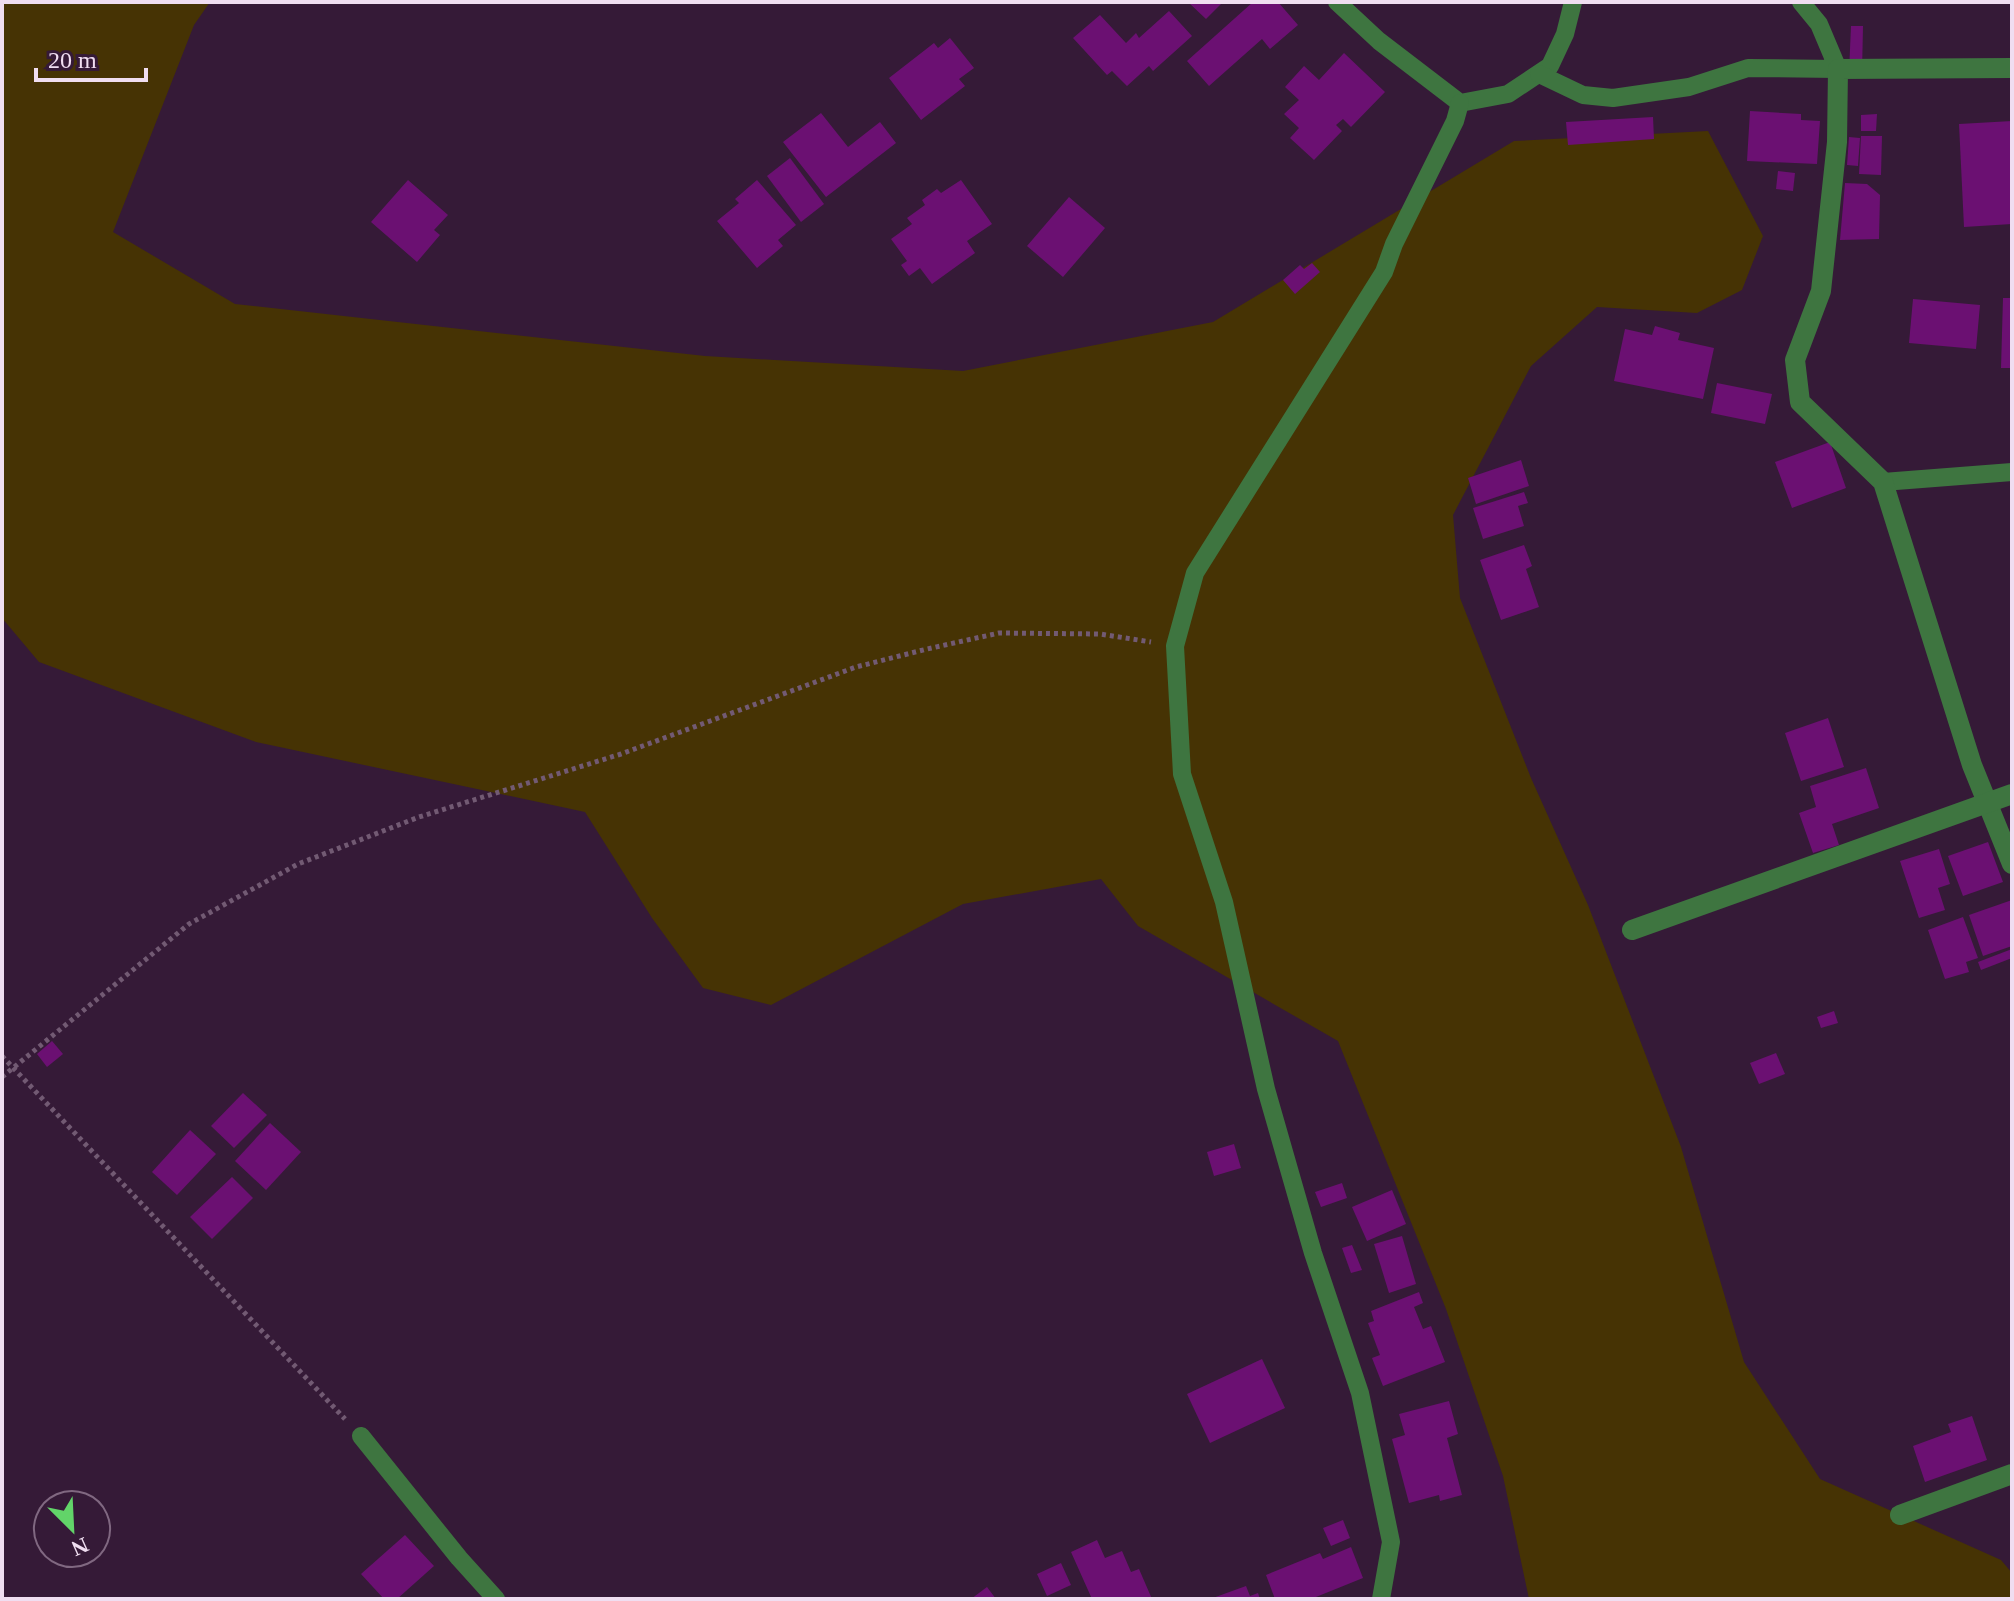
<svg xmlns="http://www.w3.org/2000/svg" width="2014" height="1601" font-family="'Times New Roman',serif">
  <style>
    .green { fill: #463304 }
    .building { fill: #6b1072 }
    .lines { fill: none; stroke-linecap: round; stroke-linejoin: round }
    .path { stroke: #725a73; stroke-width: 5; stroke-dasharray: 4 4; stroke-linecap: butt }
    .service { stroke: #3e7540; stroke-width: 18 }
    .minor { stroke: #3e7540; stroke-width: 20 }
  </style>
  <rect width="100%" height="100%" fill="#351a37"/>
  <!-- green -->
  <polygon class="green" points="2,2 210,2 194,25 113,232 235,304 705,356 963,371 1213,322 1514,141 1708,131 1763,236 1742,290 1697,313 1597,307 1531,366 1453,515 1460,598 1531,778 1588,905 1681,1147 1744,1362 1820,1479 2001,1560 2012,1573 2012,1599 1529,1599 1503,1476 1446,1309 1338,1041 1138,926 1101,879 963,904 771,1005 703,988 652,918 585,812 256,742 39,662 2,618"/>
  <!-- building -->
  <g class="building">
    <polygon points="1188,2 1223,2 1206,19"/>
    <polygon points="1253,2 1278,2 1298,25 1270,49 1262,39 1209,86 1187,61"/>
    <polygon points="1169,11 1192,36 1153,71 1149,66 1127,86 1112,71 1107,75 1073,38 1100,15 1126,43 1136,33 1139,38"/>
    <polygon points="1851,26 1863,26 1862,73 1849,72"/>
    <polygon points="950,38 974,68 959,79 965,86 921,120 889,78 934,43 938,48"/>
    <polygon points="1344,53 1385,92 1351,127 1343,119 1336,125 1342,131 1314,160 1290,138 1299,128 1284,114 1299,100 1285,87 1304,66 1319,80"/>
    <polygon points="1750,111 1801,114 1801,120 1820,121 1817,164 1747,161"/>
    <polygon points="821,113 848,147 880,122 896,143 826,197 783,142"/>
    <polygon points="1877,114 1876,131 1861,131 1861,115"/>
    <polygon points="1653,117 1654,139 1568,145 1566,122"/>
    <polygon points="2012,121 2012,224 1964,227 1959,124"/>
    <polygon points="1861,136 1882,136 1881,175 1859,174"/>
    <polygon points="1849,137 1860,138 1858,166 1847,165"/>
    <polygon points="790,158 824,204 801,222 767,176"/>
    <polygon points="1778,171 1795,173 1793,191 1776,189"/>
    <polygon points="408,180 448,215 434,230 440,235 417,262 371,222"/>
    <polygon points="757,180 796,225 778,240 783,246 757,268 717,221 739,203 735,199"/>
    <polygon points="961,180 992,224 967,241 975,253 932,284 920,268 909,276 901,265 907,261 891,239 912,224 907,218 925,205 922,200 937,189 941,193"/>
    <polygon points="1845,183 1867,184 1880,195 1879,239 1840,240"/>
    <polygon points="1069,197 1105,228 1063,277 1027,246"/>
    <polygon points="1312,263 1320,272 1295,294 1283,280 1300,265 1304,269"/>
    <polygon points="2003,298 2012,298 2012,368 2001,368"/>
    <polygon points="1913,299 1980,305 1976,349 1909,343"/>
    <polygon points="1655,326 1680,333 1678,340 1714,348 1703,399 1614,381 1625,329 1652,335"/>
    <polygon points="1717,383 1772,394 1765,424 1711,413"/>
    <polygon points="1830,442 1846,488 1792,508 1775,462"/>
    <polygon points="1521,460 1529,486 1476,504 1468,478"/>
    <polygon points="1524,492 1528,503 1518,506 1524,526 1483,539 1473,508"/>
    <polygon points="1524,545 1532,566 1526,569 1539,607 1501,620 1480,560"/>
    <polygon points="1828,718 1844,767 1801,781 1785,733"/>
    <polygon points="1866,768 1879,808 1832,824 1839,845 1813,853 1799,813 1816,807 1810,786"/>
    <polygon points="1988,842 2003,882 1963,896 1948,856"/>
    <polygon points="1939,849 1950,884 1938,888 1945,910 1919,918 1900,861"/>
    <polygon points="2012,900 2012,946 1983,956 1969,915"/>
    <polygon points="1963,917 1978,958 1966,962 1969,972 1945,979 1928,930"/>
    <polygon points="2012,949 2012,958 1981,970 1978,962"/>
    <polygon points="1834,1011 1838,1023 1821,1028 1817,1017"/>
    <polygon points="52,1041 63,1054 47,1067 37,1054"/>
    <polygon points="1776,1053 1785,1074 1759,1084 1750,1063"/>
    <polygon points="243,1093 267,1115 234,1148 211,1126"/>
    <polygon points="270,1123 301,1152 266,1190 235,1161"/>
    <polygon points="190,1130 216,1154 177,1195 152,1172"/>
    <polygon points="1234,1144 1241,1168 1214,1176 1207,1152"/>
    <polygon points="232,1177 253,1198 212,1239 190,1217"/>
    <polygon points="1342,1183 1347,1198 1321,1207 1315,1192"/>
    <polygon points="1392,1190 1406,1224 1367,1241 1352,1207"/>
    <polygon points="1402,1236 1416,1284 1389,1293 1374,1244"/>
    <polygon points="1352,1245 1362,1270 1351,1273 1342,1248"/>
    <polygon points="1419,1292 1423,1303 1414,1307 1423,1329 1431,1326 1445,1362 1383,1386 1372,1358 1380,1355 1368,1323 1374,1321 1371,1311"/>
    <polygon points="1262,1359 1285,1408 1210,1443 1187,1394"/>
    <polygon points="1449,1401 1458,1434 1447,1438 1462,1495 1440,1501 1439,1495 1409,1503 1392,1439 1405,1435 1399,1414"/>
    <polygon points="1972,1416 1987,1460 1925,1482 1913,1446 1951,1432 1948,1424"/>
    <polygon points="1343,1520 1350,1538 1331,1546 1323,1528"/>
    <polygon points="405,1535 434,1566 397,1599 384,1599 361,1574"/>
    <polygon points="1097,1540 1105,1558 1122,1551 1131,1572 1139,1569 1152,1599 1092,1599 1071,1552"/>
    <polygon points="1351,1547 1363,1578 1311,1599 1275,1599 1266,1575 1320,1553 1323,1559"/>
    <polygon points="1061,1563 1071,1585 1047,1596 1037,1574"/>
    <polygon points="1246,1586 1250,1596 1258,1593 1260,1599 1210,1599"/>
    <polygon points="987,1587 996,1599 971,1599"/>
  </g>
  <g class="lines">
    <!-- path -->
    <g class="path">
      <polyline points="2,1056 345,1419"/>
      <polyline points="2,1077 189,924 298,864 419,817 621,754 856,667 927,649 999,633 1100,634 1151,642"/>
    </g>
    <!-- service -->
    <g class="service">
      <polyline points="1337,2 1379,41 1460,103 1508,94 1550,66 1565,34 1573,2"/>
      <polyline points="1539,74 1583,95 1613,98 1689,87 1748,68 1838,69 1819,24 1801,2"/>
      <polyline points="1883,482 2012,472"/>
      <polyline points="361,1436 459,1558 496,1599"/>
      <polyline points="1381,1599 1391,1542 1360,1393 1313,1253 1266,1089 1224,902 1182,774 1175,646 1195,573 1384,272 1394,244 1455,121 1460,103"/>
    </g>
    <!-- minor -->
    <g class="minor">
      <polyline points="2012,68 1838,69 1837,142 1821,291 1795,360 1800,402 1883,482 1972,765 2012,864"/>
      <polyline points="1632,930 2012,794"/>
      <polyline points="1900,1515 2012,1474"/>
    </g>
  </g>
  <!-- border -->
  <rect width="2014" height="1601" fill="none" stroke="#f0def1" stroke-width="8"/>
  <!-- north arrow -->
  <g transform="translate(72 1529) rotate(156)"><circle r="38" fill="#351a37" stroke="#806881" stroke-width="2"/>
  <path d="M0-6L14 30L0 20L-14 30Z" fill="#62d469"/>
  <text y="-12" font-size="22" font-weight="bold" text-anchor="middle" fill="#f0def1">N</text>
  </g>
  <!-- scale -->
  <path d="M36 68v12h110v-12" fill="none" stroke="#f0def1" stroke-width="4"/>
  <text x="48" y="68" font-size="24" fill="#f0def1" stroke="#351a37" stroke-width="6" paint-order="stroke">20 m</text>
</svg>
